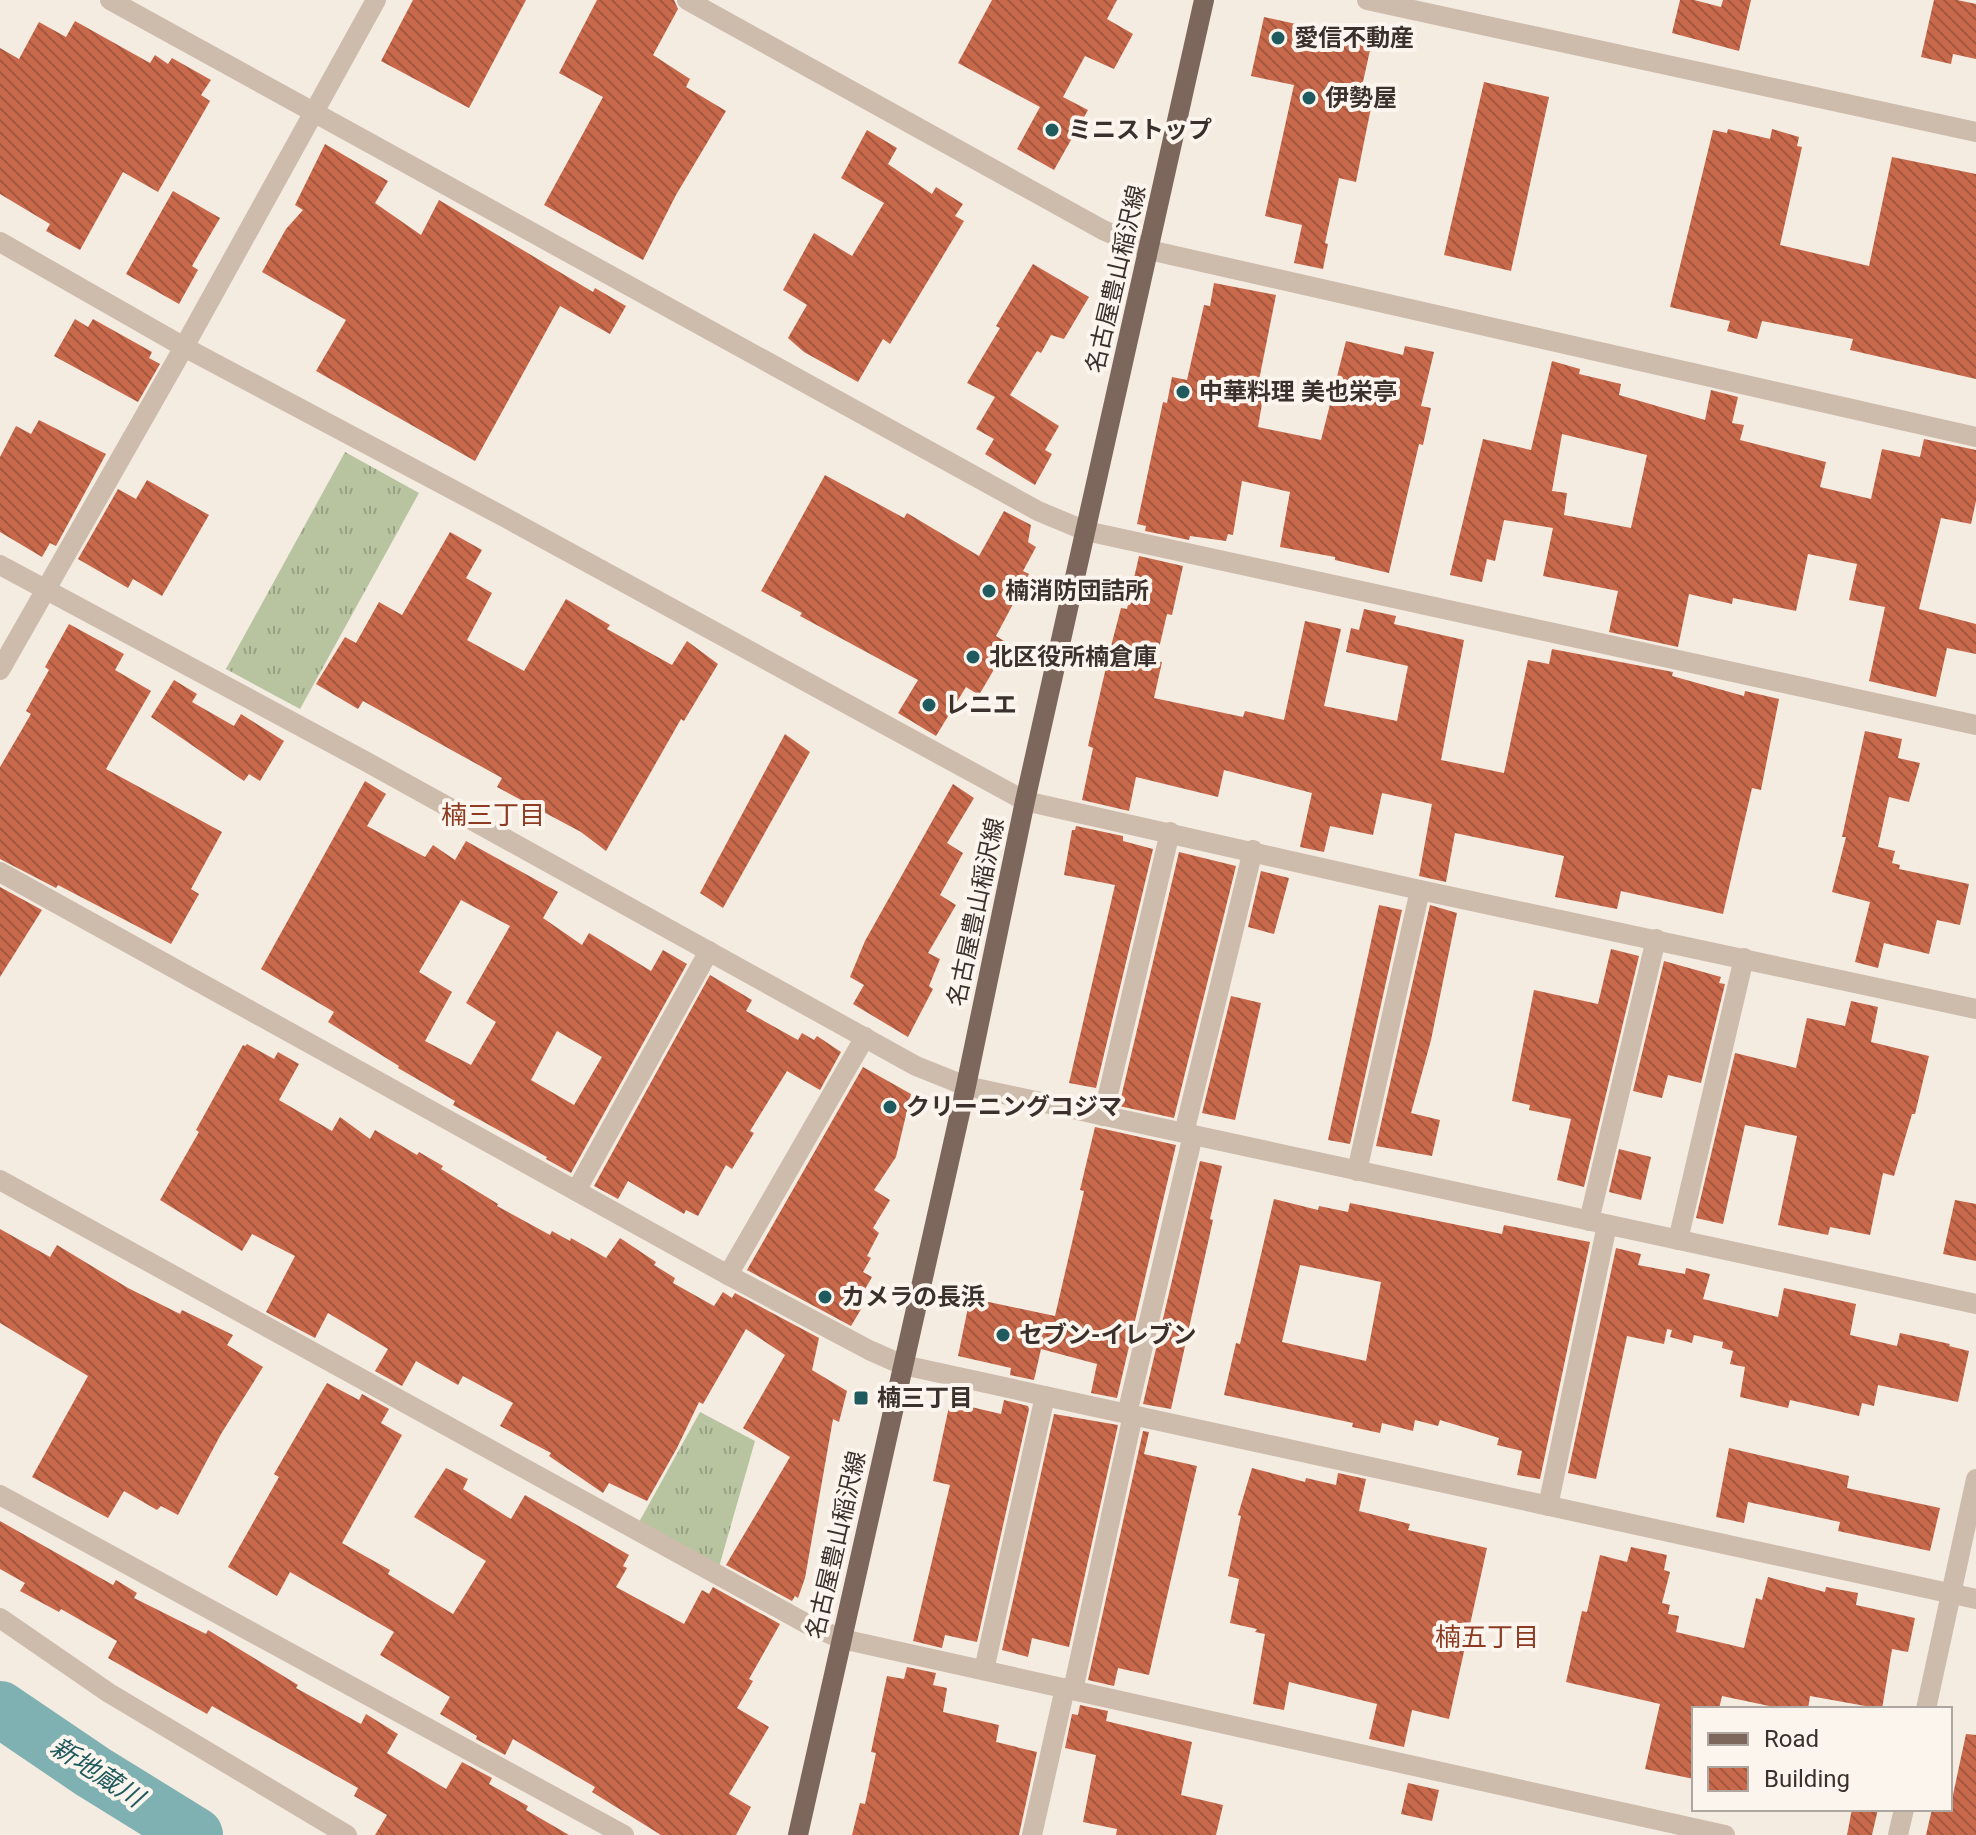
<svg xmlns="http://www.w3.org/2000/svg" width="1976" height="1835" font-family="Roboto,'Noto Sans JP',sans-serif">
  <style>
    .grass { fill: url(#grass-tufts) }
    .lines { fill: none; stroke-linecap: round; stroke-linejoin: round }
    .river { stroke: #7fb0b2; stroke-width: 56 }
    .building { fill: url(#building-back-hatch); fill-rule: evenodd }
    .minor { stroke: #cdbbac; stroke-width: 20 }
    .major { stroke: #7d675c; stroke-width: 20 }
    .poi-dot { fill: #1f5a5e; stroke: #fbf5ee; stroke-width: 3 }
    .labels { text-anchor: middle; stroke-width: 8; stroke-linejoin: round; paint-order: stroke }
    .poi-label { font-size: 24px; font-weight: bold; fill: #3b302b; stroke: #fbf5ee; text-anchor: start }
    .street-label { font-size: 24px; fill: #3b302b; stroke: #fbf5ee }
    .neighbourhood-label { font-size: 26px; fill: #8c3b22; stroke: #fbf5ee }
    .water-label { font-size: 26px; font-style: italic; fill: #1f5a5e; stroke: #fbf5ee }
  </style>
  <defs>
    <pattern id="grass-tufts" width="24" height="20" patternUnits="userSpaceOnUse" patternTransform="scale(2)"><rect width="24" height="20" fill="#b8c4a0"/><path d="M3 7l-1-3M5 7V3M7 7l1-3M15 17l-1-3M17 17v-4M19 17l1-3" fill="none" stroke="#97a083"/></pattern>
    <pattern id="building-back-hatch" width="6" height="6" patternUnits="userSpaceOnUse" patternTransform="scale(2)"><rect width="6" height="6" fill="#c8694b"/><path d="M-1 5l2 2M0 0l6 6M5-1l2 2" fill="none" stroke="#a4573f"/></pattern>
  </defs>
  <rect width="100%" height="100%" fill="#f4ebe1"/>
  <!-- grass -->
  <g class="grass">
    <polygon points="345,452 419,493 300,709 226,669"/>
    <polygon points="700,1412 755,1441 719,1567 638,1524"/>
  </g>
  <g class="lines">
    <!-- river -->
    <polyline class="river" points="0,1709 93,1772 195,1835"/>
  </g>
  <!-- building -->
  <g class="building">
    <polygon points="413,0 526,0 469,108 381,61"/>
    <polygon points="597,0 674,0 678,9 653,55 690,79 686,87 726,111 676,195 643,260 544,205 603,97 559,73"/>
    <polygon points="992,0 1117,0 1107,19 1133,34 1114,69 1085,56 1063,97 1088,110 1054,170 1017,149 1040,107 958,63"/>
    <polygon points="1680,0 1694,0 1721,7 1723,0 1751,0 1739,51 1672,33"/>
    <polygon points="1934,0 1957,0 1976,4 1976,59 1953,54 1951,64 1921,57"/>
    <polygon points="1264,17 1372,41 1359,100 1372,103 1363,147 1356,182 1339,178 1325,243 1328,244 1323,269 1294,263 1302,225 1265,216 1294,85 1251,76"/>
    <polygon points="75,21 150,63 155,55 168,64 172,58 211,80 201,95 210,101 158,192 123,172 80,250 46,231 50,224 0,194 0,48 19,59 39,22 66,37"/>
    <polygon points="1484,82 1549,97 1511,271 1444,255"/>
    <polygon points="1728,129 1770,139 1772,129 1799,137 1797,146 1802,147 1780,245 1869,266 1892,157 1976,174 1976,379 1850,350 1853,339 1762,321 1757,339 1727,331 1730,321 1670,307 1713,130 1727,133"/>
    <polygon points="867,130 897,148 888,164 932,194 936,187 963,204 955,216 964,221 890,344 883,339 858,382 804,352 788,338 807,305 783,290 814,233 852,256 884,203 841,178"/>
    <polygon points="325,144 388,181 375,203 421,235 439,200 593,292 595,288 626,306 610,334 560,306 475,461 316,371 346,320 262,272 286,229 303,210 295,205"/>
    <polygon points="173,191 220,218 192,266 198,270 179,304 126,274"/>
    <polygon points="1033,264 1089,297 1064,339 1051,335 1041,353 1037,351 1010,395 1059,426 1045,450 1052,454 1035,485 985,454 994,439 976,429 995,397 967,383 1000,328 996,326"/>
    <polygon points="1214,283 1276,295 1257,390 1264,392 1258,427 1321,440 1346,341 1403,355 1405,346 1434,352 1421,406 1431,408 1423,445 1419,444 1389,573 1335,560 1335,557 1280,547 1290,492 1242,481 1233,535 1228,534 1226,541 1190,536 1189,540 1145,531 1146,526 1137,524 1163,402 1167,403 1172,377 1187,380 1204,305 1210,306"/>
    <polygon points="75,319 88,327 93,319 152,352 149,358 160,364 138,402 54,356"/>
    <path d="M1552 361 1580 369 1579 374 1621 384 1619 395 1705 420 1711 390 1738 397 1732 423 1744 425 1740 440 1826 462 1820 487 1871 499 1882 449 1920 457 1924 439 1976 450V501L1971 524 1941 518 1919 609 1976 624V654L1947 648 1936 697 1869 681 1885 607 1849 600 1857 564 1808 554 1796 611 1733 598 1732 604 1689 594 1678 647 1609 632 1618 591 1543 576 1553 528 1504 520 1495 561 1487 559 1482 582 1450 575 1483 439 1531 450ZM1562 434 1647 455 1631 528 1564 515 1567 493 1552 491Z"/>
    <polygon points="39,420 106,454 56,546 50,543 42,557 0,532 0,457 16,426 31,434"/>
    <polygon points="825,475 904,518 907,513 979,556 1004,511 1031,525 1028,542 1036,547 1023,571 1029,574 996,636 1009,644 979,695 966,687 936,736 898,713 918,680 800,616 802,613 761,591"/>
    <polygon points="147,480 209,515 162,596 133,579 128,588 78,559 118,489 136,499"/>
    <polygon points="450,532 482,550 466,578 492,593 467,640 524,671 566,599 610,625 607,629 672,665 687,641 718,664 684,721 681,719 606,851 581,832 497,787 502,778 363,701 358,709 316,684 345,637 356,643 379,602 402,615"/>
    <polygon points="1139,556 1183,566 1172,615 1167,614 1156,661 1162,662 1154,698 1243,717 1245,711 1284,720 1305,621 1341,629 1324,706 1397,721 1408,666 1346,652 1351,628 1359,630 1364,609 1396,616 1394,624 1464,640 1441,760 1504,773 1528,660 1549,664 1552,649 1673,672 1672,676 1744,696 1745,691 1779,699 1761,790 1752,788 1723,914 1621,891 1617,909 1555,897 1564,856 1455,833 1446,882 1419,876 1432,804 1382,793 1373,835 1330,826 1324,852 1300,847 1312,793 1224,770 1218,797 1136,777 1129,811 1082,800 1093,748 1088,746 1110,650 1121,608 1127,609"/>
    <polygon points="69,624 124,654 115,670 151,691 106,769 222,832 191,889 199,894 171,944 58,885 56,888 0,859 0,767 31,714 26,711 49,670 45,667"/>
    <polygon points="174,680 197,694 192,702 234,726 241,714 284,741 260,781 249,774 244,781 151,717"/>
    <polygon points="1865,731 1902,739 1898,758 1920,763 1909,802 1889,797 1878,847 1895,851 1892,863 1900,865 1899,869 1969,884 1960,925 1937,920 1929,954 1884,943 1878,968 1855,962 1870,902 1832,892 1846,837 1842,837"/>
    <polygon points="785,734 810,752 723,908 700,893"/>
    <path d="M365 781 386 794 367 826 425 857 433 845 455 860 466 841 558 892 543 918 582 945 589 933 651 971 663 950 687 964 571 1173 546 1159 547 1157 453 1105 455 1101 398 1068 399 1066 328 1022 334 1012 261 969ZM461 900 510 926 466 1003 496 1022 471 1065 425 1041 452 992 419 972ZM557 1031 602 1057 574 1105 531 1080Z"/>
    <polygon points="953,784 974,798 947,843 963,853 940,895 956,905 928,953 940,959 929,986 933,989 908,1037 853,1004 864,985 850,977 865,941"/>
    <polygon points="1076,826 1123,836 1123,841 1153,849 1096,1088 1069,1083 1115,885 1064,875 1072,830 1075,830"/>
    <polygon points="1179,852 1236,866 1174,1118 1119,1106"/>
    <polygon points="1261,871 1289,878 1274,934 1248,927"/>
    <polygon points="0,887 42,910 0,977"/>
    <polygon points="1379,905 1402,910 1350,1144 1328,1140"/>
    <polygon points="1430,905 1457,913 1431,1040 1411,1113 1440,1120 1432,1156 1376,1146"/>
    <polygon points="1611,949 1639,956 1584,1187 1557,1180 1571,1119 1529,1110 1530,1105 1512,1101 1534,990 1598,1004"/>
    <polygon points="1664,961 1721,977 1719,983 1725,984 1701,1083 1668,1075 1662,1098 1633,1091"/>
    <polygon points="710,975 752,1000 746,1011 798,1040 802,1033 814,1040 817,1036 841,1052 820,1090 787,1071 750,1131 754,1133 732,1169 726,1165 698,1216 686,1210 684,1214 628,1181 618,1199 594,1186"/>
    <polygon points="1231,996 1261,1003 1235,1120 1202,1113"/>
    <polygon points="1851,1001 1878,1007 1871,1042 1929,1056 1915,1114 1912,1114 1894,1176 1883,1173 1870,1235 1830,1227 1828,1235 1778,1225 1797,1136 1745,1125 1723,1224 1696,1218 1735,1053 1796,1068 1807,1018 1845,1026"/>
    <polygon points="247,1044 274,1059 278,1052 299,1064 279,1100 332,1131 340,1117 370,1139 375,1130 417,1155 419,1152 443,1166 441,1169 498,1204 497,1206 550,1235 552,1231 570,1241 571,1238 606,1258 620,1238 656,1262 654,1265 675,1278 673,1283 714,1306 723,1292 732,1298 735,1293 819,1338 812,1370 847,1391 839,1422 833,1419 805,1578 798,1598 795,1596 792,1601 726,1565 790,1457 743,1428 785,1355 746,1329 703,1404 699,1402 677,1448 647,1501 609,1483 603,1493 549,1456 551,1453 500,1426 513,1403 463,1376 458,1385 416,1361 402,1386 375,1371 388,1349 328,1313 315,1338 266,1312 295,1256 252,1234 242,1251 160,1200 199,1132 196,1130 243,1045 245,1046"/>
    <polygon points="863,1067 911,1094 896,1157 874,1190 890,1200 873,1228 879,1233 867,1256 871,1258 863,1272 872,1277 857,1303 863,1306 851,1326 747,1270"/>
    <polygon points="1095,1127 1176,1145 1117,1398 1091,1393 1097,1364 1041,1349 1034,1380 1010,1375 1011,1368 958,1356 970,1298 1055,1316 1084,1191 1080,1190"/>
    <polygon points="1619,1149 1651,1157 1641,1200 1609,1192"/>
    <polygon points="1200,1161 1222,1166 1210,1219 1213,1220 1171,1409 1154,1406 1143,1404"/>
    <path d="M1274 1199 1318 1210 1319 1206 1348 1212 1350 1203 1502 1234 1504 1225 1590 1242 1540 1479 1517 1475 1522 1451 1497 1445 1499 1438 1440 1420 1438 1426 1415 1420 1413 1431 1382 1423 1380 1433 1352 1427 1353 1423 1224 1395 1236 1343 1240 1344ZM1300 1265 1381 1282 1366 1361 1282 1342Z"/>
    <polygon points="1955,1200 1976,1204 1976,1261 1943,1254"/>
    <polygon points="0,1229 50,1257 57,1245 128,1288 180,1314 182,1310 233,1335 227,1345 263,1367 221,1434 178,1515 161,1506 157,1510 124,1491 108,1518 32,1477 88,1376 0,1323"/>
    <polygon points="1616,1248 1641,1254 1638,1265 1685,1274 1686,1268 1710,1274 1703,1299 1778,1317 1784,1288 1856,1304 1850,1335 1897,1346 1900,1333 1950,1344 1949,1346 1969,1351 1958,1402 1878,1385 1874,1406 1862,1403 1859,1416 1790,1400 1788,1408 1740,1397 1745,1367 1730,1364 1733,1351 1722,1348 1723,1342 1694,1335 1692,1343 1670,1337 1672,1330 1667,1329 1664,1344 1627,1336 1596,1479 1568,1473"/>
    <polygon points="327,1383 359,1400 362,1394 389,1409 381,1423 402,1435 342,1543 390,1570 388,1574 453,1614 486,1561 414,1517 446,1468 468,1479 463,1489 511,1519 525,1495 629,1555 623,1566 627,1568 616,1587 684,1624 702,1590 709,1594 713,1587 780,1624 749,1679 753,1681 737,1708 769,1727 729,1794 751,1807 736,1835 661,1835 592,1792 595,1787 513,1739 505,1755 476,1739 477,1736 440,1714 450,1697 380,1655 394,1632 290,1572 277,1596 228,1567 279,1477 274,1474"/>
    <polygon points="1004,1400 1028,1406 1029,1409 977,1642 945,1635 942,1648 913,1641 950,1485 933,1481 950,1402 1001,1414"/>
    <polygon points="1054,1414 1118,1425 1069,1647 1032,1638 1028,1657 1002,1650"/>
    <polygon points="1143,1431 1149,1432 1144,1454 1197,1466 1149,1675 1118,1668 1114,1686 1088,1680"/>
    <polygon points="1729,1448 1849,1476 1847,1488 1940,1508 1930,1551 1838,1531 1840,1522 1748,1502 1744,1523 1716,1517"/>
    <polygon points="1252,1468 1305,1482 1306,1478 1336,1485 1338,1473 1366,1479 1359,1511 1410,1524 1408,1530 1487,1548 1449,1719 1412,1710 1404,1747 1369,1739 1377,1704 1289,1682 1284,1710 1253,1704 1265,1634 1255,1632 1257,1629 1230,1623 1239,1579 1228,1576 1241,1516 1238,1515"/>
    <polygon points="0,1521 113,1585 116,1580 137,1593 134,1598 206,1634 208,1630 298,1685 296,1688 361,1724 366,1714 398,1734 387,1753 446,1789 462,1762 492,1778 489,1784 528,1806 526,1810 569,1835 375,1835 387,1815 354,1796 358,1788 212,1706 207,1714 108,1658 117,1641 61,1609 59,1612 20,1591 25,1583 0,1569"/>
    <polygon points="1631,1547 1667,1555 1664,1570 1670,1572 1662,1603 1670,1605 1668,1614 1679,1616 1676,1632 1744,1648 1756,1598 1762,1600 1768,1577 1825,1592 1826,1587 1858,1593 1856,1605 1915,1618 1908,1652 1892,1649 1882,1709 1810,1696 1808,1709 1784,1709 1722,1696 1719,1709 1694,1709 1694,1779 1645,1769 1660,1704 1566,1682 1582,1611 1587,1612 1600,1555 1627,1562"/>
    <polygon points="907,1667 936,1673 933,1685 947,1688 943,1712 999,1725 996,1742 1037,1752 1019,1835 852,1835 860,1803 865,1804 876,1753 871,1752 887,1676 904,1679"/>
    <polygon points="1080,1705 1108,1711 1106,1721 1192,1742 1181,1795 1223,1805 1216,1835 1116,1835 1117,1829 1083,1822 1096,1755 1065,1748 1072,1714 1078,1715"/>
    <polygon points="1966,1734 1976,1735 1976,1835 1926,1835 1932,1809 1950,1809"/>
    <polygon points="1408,1783 1439,1790 1432,1821 1401,1814"/>
    <polygon points="1852,1809 1878,1809 1872,1835 1847,1835"/>
  </g>
  <g class="lines">
    <!-- minor -->
    <g class="minor">
      <polyline points="110,0 1038,511 1086,531 1976,725"/>
      <polyline points="687,0 1103,230 1149,250 1976,437"/>
      <polyline points="1367,0 1976,132"/>
      <polyline points="0,242 184,347 508,519 1025,801 1420,890 1976,1009"/>
      <polyline points="0,565 365,761 916,1066 966,1086 1976,1304"/>
      <polyline points="0,670 184,347 376,0"/>
      <polyline points="0,872 728,1275 869,1350 903,1365 1976,1599"/>
      <polyline points="1103,1116 1170,832"/>
      <polyline points="1184,1133 1253,850"/>
      <polyline points="1357,1171 1420,890"/>
      <polyline points="0,1180 809,1625 842,1639 1725,1835"/>
      <polyline points="576,1191 709,951"/>
      <polyline points="1589,1221 1656,939"/>
      <polyline points="1678,1240 1744,958"/>
      <polyline points="728,1275 865,1037"/>
      <polyline points="1127,1414 1193,1135"/>
      <polyline points="0,1495 624,1835"/>
      <polyline points="1548,1506 1607,1225"/>
      <polyline points="0,1618 109,1693 347,1835"/>
      <polyline points="984,1670 1045,1396"/>
      <polyline points="1073,1690 1133,1415"/>
      <polyline points="1926,1709 1976,1479"/>
      <polyline points="1032,1835 1065,1688"/>
      <polyline points="1898,1835 1904,1809"/>
    </g>
    <!-- major -->
    <polyline class="major" points="798,1835 966,1086 1025,801 1204,0"/>
  </g>
  <!-- markers -->
  <g class="poi-dot">
    <circle cx="1278" cy="38" r="8"/>
    <circle cx="1309" cy="98" r="8"/>
    <circle cx="1052" cy="130" r="8"/>
    <circle cx="1183" cy="392" r="8"/>
    <circle cx="989" cy="591" r="8"/>
    <circle cx="973" cy="657" r="8"/>
    <circle cx="929" cy="705" r="8"/>
    <circle cx="890" cy="1107" r="8"/>
    <circle cx="825" cy="1297" r="8"/>
    <circle cx="1003" cy="1335" r="8"/>
    <rect x="853" y="1390" width="16" height="16" rx="4"/>
  </g>
  <g class="labels">
    <!-- poi labels -->
    <g class="poi-label">
      <text x="1294" y="46">愛信不動産</text>
      <text x="1325" y="106">伊勢屋</text>
      <text x="1068" y="138">ミニストップ</text>
      <text x="1199" y="400">中華料理 美也栄亭</text>
      <text x="1005" y="599">楠消防団詰所</text>
      <text x="989" y="665">北区役所楠倉庫</text>
      <text x="945" y="713">レニエ</text>
      <text x="906" y="1115">クリーニングコジマ</text>
      <text x="841" y="1305">カメラの長浜</text>
      <text x="1019" y="1343">セブン-イレブン</text>
      <text x="877" y="1406">楠三丁目</text>
    </g>
    <!-- street labels -->
    <g class="street-label">
      <text transform="translate(1116 279) rotate(-77)" y="8">名古屋豊山稲沢線</text>
      <text transform="translate(976 912) rotate(-78)" y="8">名古屋豊山稲沢線</text>
      <text transform="translate(836 1545) rotate(-77)" y="8">名古屋豊山稲沢線</text>
    </g>
    <!-- neighbourhood labels -->
    <g class="neighbourhood-label">
      <text x="493" y="824">楠三丁目</text>
      <text x="1487" y="1646">楠五丁目</text>
    </g>
    <!-- water labels -->
    <g class="water-label">
      <text transform="translate(97 1772) rotate(33)" y="9">新地蔵川</text>
    </g>
  </g>
  <!-- legend -->
  <rect x="1692" y="1707" width="260" height="104" fill="#fbf5ee" stroke="#aea6a0" stroke-width="2"/>
  <rect x="1708" y="1733" width="40" height="12" fill="#7d675c" stroke="#aea6a0" stroke-width="2"/>
  <text x="1764" y="1747" font-size="24" fill="#3b302b">Road</text>
  <rect x="1708" y="1767" width="40" height="24" fill="url(#building-back-hatch)" stroke="#aea6a0" stroke-width="2"/>
  <text x="1764" y="1787" font-size="24" fill="#3b302b">Building</text>
</svg>
